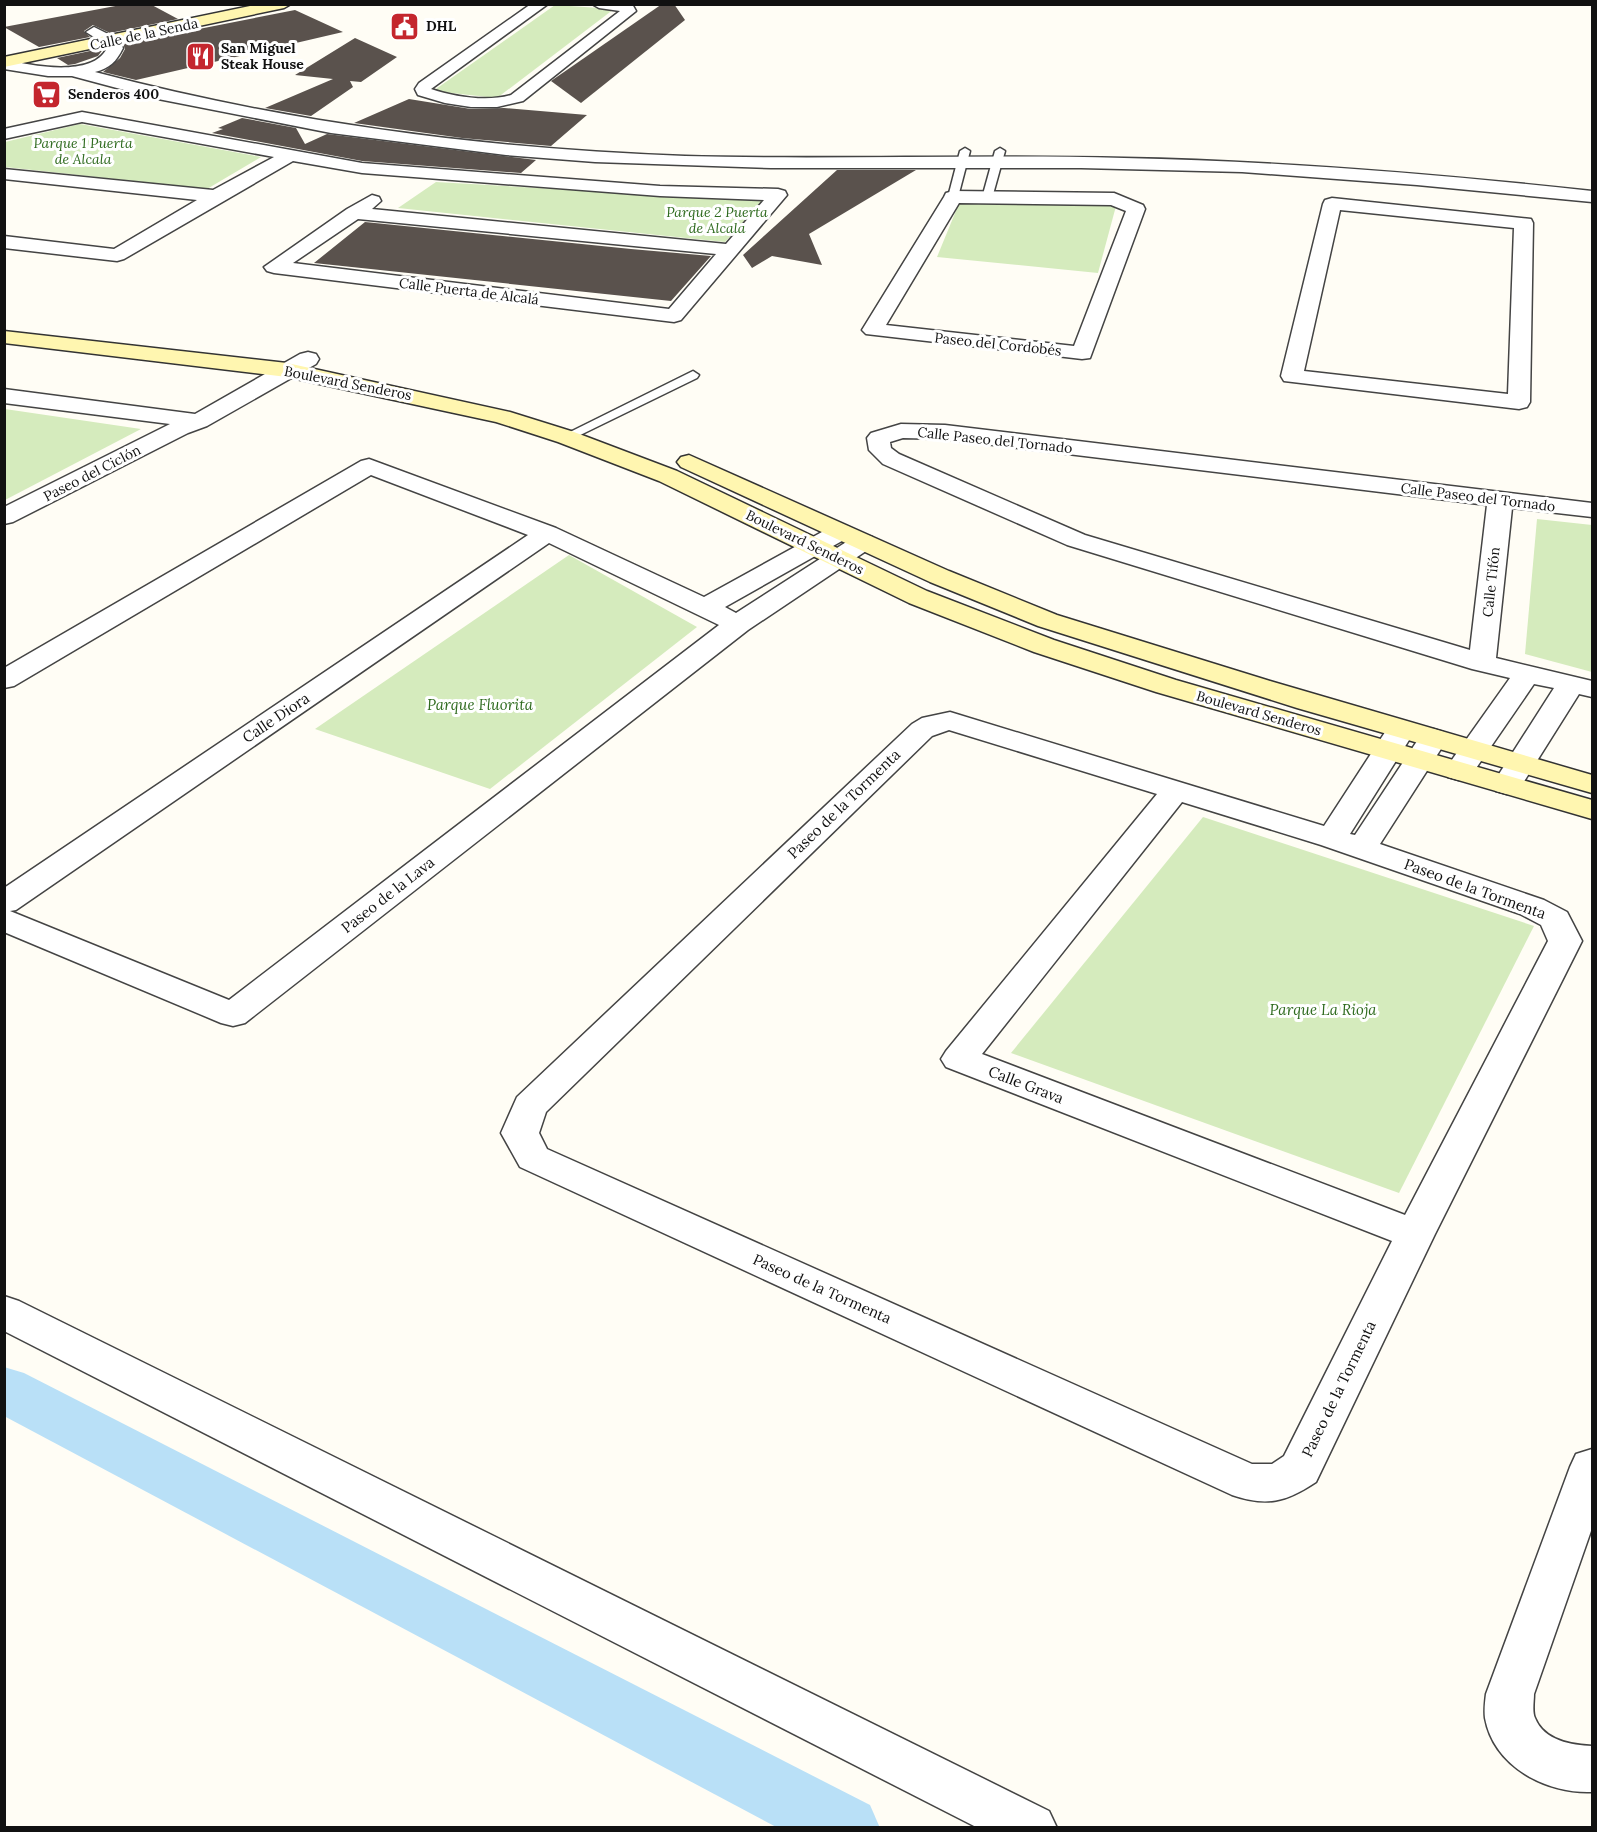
<svg xmlns="http://www.w3.org/2000/svg" width="1597" height="1832" font-family="Lora,serif">
  <style>
    .green { fill: #d5ebbd }
    .lines { fill: none; stroke-linecap: round; stroke-linejoin: round }
    .canal { fill: #b9e0f7; fill-rule: evenodd }
    .building { fill: #5a524d }
    .lane-casing { stroke: #444; stroke-width: 3 }
    .street-casing { stroke: #444; stroke-width: 3 }
    .secondary-casing { stroke: #333; stroke-width: 3 }
    .lane { fill: #fff; fill-rule: evenodd }
    .street { fill: #fff; fill-rule: evenodd }
    .secondary { fill: #fff6b0; fill-rule: evenodd }
    .labels { text-anchor: middle; stroke-width: 6; stroke-linejoin: round; paint-order: stroke }
    .far-poi-label { font-size: 14px; font-weight: bold; fill: #111; stroke: #fff; text-anchor: start }
    .far-street-label { font-size: 14px; fill: #111; stroke: #fff }
    .far-park-label { font-size: 14px; font-style: italic; fill: #2f6b1f; stroke: #fff }
    .park-label { font-size: 15px; font-style: italic; fill: #2f6b1f; stroke: #fff }
    .street-label { font-size: 15px; fill: #111; stroke: #fff }
  </style>
  <rect width="100%" height="100%" fill="#fffdf5"/>
  <!-- green -->
  <g class="green">
    <polygon points="555,5 614,9 497,98 433,91"/>
    <polygon points="80,124 261,157 207,189 5,167 5,142"/>
    <polygon points="436,182 763,201 725,242 398,208"/>
    <polygon points="960,201 1116,206 1098,273 937,257"/>
    <polygon points="4,409 5,409 141,429 5,500"/>
    <polygon points="1537,519 1592,525 1592,672 1525,654"/>
    <polygon points="569,555 697,627 490,789 315,729"/>
    <polygon points="1203,817 1534,926 1399,1193 1011,1053"/>
  </g>
  <g class="lines">
    <!-- canal -->
    <polygon class="canal" points="4,1367 24,1373 870,1805 880,1828 778,1828 4,1416"/>
  </g>
  <!-- building -->
  <g class="building">
    <polygon points="126,4 150,4 178,19 110,33 93,25 84,31 90,37 39,47 4,27"/>
    <polygon points="662,4 674,4 685,20 581,103 551,81"/>
    <polygon points="295,10 343,32 136,80 103,72 120,58 125,49 123,44"/>
    <polygon points="355,38 397,57 361,82 350,81 353,87 311,116 265,108 333,79 295,75"/>
    <polygon points="104,48 98,56 75,64 68,65 57,58"/>
    <polygon points="409,99 471,109 504,108 587,115 551,146 462,138 354,123"/>
    <polygon points="242,118 296,128 305,144 327,134 536,160 521,173 362,161 212,133 223,129 218,128"/>
    <polygon points="837,170 916,170 809,234 822,265 772,256 752,268 743,255"/>
    <polygon points="365,222 631,249 711,256 671,301 314,263"/>
  </g>
  <g class="lines">
    <defs>
      <g id="lane">
        <polygon points="965,148 970,151 958,197 949,199 948,197 960,151"/>
        <polygon points="1000,148 1005,151 992,198 983,200 982,198 995,151"/>
        <polygon points="693,371 699,375 697,378 570,440 562,440 560,437"/>
      </g>
      <g id="street">
        <path d="M531 4H548L431 89C455 97 487 102 511 95L620 11 599 8 592 4H632L636 11 523 101 497 107H471L445 103 418 95 415 89 419 83Z"/>
        <path d="M94 27 116 38 123 48C116 62 110 68 95 72 288 123 486 149 685 156 832 160 978 154 1124 158 1281 161 1436 174 1592 191V202L1417 185 1242 172 1081 168H771L595 162 506 155 331 133 158 99 72 76H48L4 69V59C31 66 93 78 107 48L105 44 86 32Z"/>
        <path d="M82 112 362 163 660 186 778 189 785 191 787 195 681 320 674 322 274 273 267 271 264 267 347 209 372 195 379 197 381 201 372 209 726 244 764 200 660 196 362 173 293 161 124 259 117 261 4 248V236L114 249 197 200 4 179V169L213 190 274 157 82 122 4 139V129ZM358 219 716 254 669 309 293 263Z"/>
        <path d="M953 191 1114 193 1143 205 1145 209 1090 358 1082 359 866 334 862 330 944 197 946 193ZM959 203 1111 205 1126 211 1074 346 886 325Z"/>
        <path d="M1332 198 1531 219 1533 223 1530 402 1527 407 1519 409 1284 381 1281 376 1323 204 1325 200ZM1340 210 1514 228 1508 394 1304 371Z"/>
        <polygon points="308,352 316,354 319,359 316,364 207,426 188,433 13,522 4,524 4,507 170,424 4,403 4,389 195,414 300,354"/>
        <path d="M901 424 945 425 1592 503V517L1512 508 1496 658 1592 681V697L1579 694 1518 791 1507 794 1496 791 1492 785 1554 688 1534 684 1470 777 1459 780 1448 777 1444 771 1510 678 1472 669 1067 545 883 464 869 450 867 438 871 433ZM903 438 945 439 1487 505 1470 650 1085 535 899 454 891 448 890 442Z"/>
        <path d="M369 459 556 528 704 597 831 527 840 524 849 527 853 532 849 537 725 607 736 613 854 537 863 534 872 537 876 542 872 547 748 630 245 1023 233 1026 221 1023 4 932V888L528 535 371 475 14 686 4 688V668L361 461ZM549 543 719 625 229 1000 10 911 16 910Z"/>
        <path d="M950 712 1324 826 1391 723 1401 720 1411 723 1416 729 1350 834 1355 835 1423 732 1433 729 1443 732 1448 738 1380 844 1544 900 1567 912 1582 941 1435 1234 1316 1482C1286 1502 1267 1507 1232 1495L520 1167 501 1133 517 1097 912 724 922 718ZM949 730 1157 794 946 1051 941 1059 946 1067 1392 1241 1284 1456 1272 1464H1252L547 1149 539 1133 546 1112 932 736ZM1182 802 1321 845 1520 914 1541 925 1548 941 1405 1215 982 1054Z"/>
        <polygon points="4,1296 19,1301 1049,1811 1057,1828 978,1828 4,1331"/>
        <path d="M1592 1449V1528L1534 1694C1534 1701 1532 1712 1535 1718 1544 1741 1572 1745 1592 1746V1792C1547 1794 1494 1767 1485 1718 1484 1710 1485 1702 1486 1694L1570 1467 1576 1454Z"/>
      </g>
      <g id="secondary">
        <polygon points="260,4 291,4 284,8 4,67 4,57"/>
        <polygon points="4,331 287,363 510,412 574,432 677,471 927,591 1054,640 1176,680 1592,800 1592,819 1156,692 1034,652 909,603 659,481 558,442 496,422 287,377 4,343"/>
        <polygon points="689,455 949,571 1057,615 1270,681 1592,775 1592,793 1297,708 1038,626 930,582 681,467 677,462 681,457"/>
      </g>
    </defs>
    <!-- lane casing -->
    <use href="#lane" class="lane-casing"/>
    <!-- street casing -->
    <use href="#street" class="street-casing"/>
    <!-- secondary casing -->
    <use href="#secondary" class="secondary-casing"/>
    <!-- lane -->
    <use href="#lane" class="lane"/>
    <!-- street -->
    <use href="#street" class="street"/>
    <!-- secondary -->
    <use href="#secondary" class="secondary"/>
  </g>
  <!-- icons -->
  <defs>
    <symbol id="civic-square" viewBox="-11 -11 22 22"><rect x="-9" y="-9" width="18" height="18" rx="4" fill="#c4262e" stroke="#fff"/><path d="M-.6-6.5H3V-4.5H.6V-3L4-1V1h2V6H-6V1h2V-1L-.6-3ZM-1.2 2.5V6h2.4V2.5Z" fill="#fff"/></symbol>
    <symbol id="restaurant-square" viewBox="-11 -11 22 22"><rect x="-9" y="-9" width="18" height="18" rx="4" fill="#c4262e" stroke="#fff"/><path d="M-5-6h1v4h1v-4h1v4h1v-4h1v5L-1.5 .5V6h-2V.5L-5-1ZM5-6V6H3V1.5H1.5Q1.5-4 5-6Z" fill="#fff"/></symbol>
    <symbol id="supermarket-square" viewBox="-11 -11 22 22"><rect x="-9" y="-9" width="18" height="18" rx="4" fill="#c4262e" stroke="#fff"/><path d="M-6-5.5h2.5l.6 2H6L4.5 2H-2.5L-4.4-4H-6ZM-1.5 3.2a1.3 1.3 0 1 0 .1 0ZM3 3.2a1.3 1.3 0 1 0 .1 0Z" fill="#fff"/></symbol>
  </defs>
  <g fill-rule="evenodd">
    <use href="#civic-square" x="388" y="10" width="33" height="33"/>
    <use href="#restaurant-square" x="184" y="40" width="33" height="33"/>
    <use href="#supermarket-square" x="30" y="78" width="33" height="33"/>
  </g>
  <g class="labels">
    <!-- far-poi labels -->
    <g class="far-poi-label">
      <text x="426" y="31">DHL</text>
      <text x="221" y="53">San Miguel<tspan x="221" dy="16">Steak House</tspan></text>
      <text x="68" y="99">Senderos 400</text>
    </g>
    <!-- far-street labels -->
    <g class="far-street-label">
      <text transform="translate(144 34) rotate(-12)" y="5">Calle de la Senda</text>
      <text transform="translate(469 291) rotate(7)" y="5">Calle Puerta de Alcalá</text>
      <text transform="translate(998 344) rotate(6)" y="5">Paseo del Cordobés</text>
      <text transform="translate(348 383) rotate(11)" y="5">Boulevard Senderos</text>
      <text transform="translate(995 440) rotate(6)" y="5">Calle Paseo del Tornado</text>
      <text transform="translate(92 473) rotate(-27)" y="5">Paseo del Ciclón</text>
      <text transform="translate(1478 497) rotate(7)" y="5">Calle Paseo del Tornado</text>
      <text transform="translate(805 542) rotate(26)" y="5">Boulevard Senderos</text>
      <text transform="translate(1491 582) rotate(-84)" y="5">Calle Tifón</text>
      <text transform="translate(1259 713) rotate(16)" y="5">Boulevard Senderos</text>
    </g>
    <!-- far-park labels -->
    <g class="far-park-label">
      <text x="83" y="148">Parque 1 Puerta<tspan x="83" dy="16">de Alcala</tspan></text>
      <text x="717" y="217">Parque 2 Puerta<tspan x="717" dy="16">de Alcala</tspan></text>
    </g>
    <!-- park labels -->
    <g class="park-label">
      <text x="480" y="710">Parque Fluorita</text>
      <text x="1323" y="1015">Parque La Rioja</text>
    </g>
    <!-- street labels -->
    <g class="street-label">
      <text transform="translate(276 718) rotate(-34)" y="5">Calle Diora</text>
      <text transform="translate(844 804) rotate(-44)" y="5">Paseo de la Tormenta</text>
      <text transform="translate(1475 889) rotate(20)" y="5">Paseo de la Tormenta</text>
      <text transform="translate(388 895) rotate(-38)" y="5">Paseo de la Lava</text>
      <text transform="translate(1026 1085) rotate(21)" y="5">Calle Grava</text>
      <text transform="translate(822 1289) rotate(24)" y="5">Paseo de la Tormenta</text>
      <text transform="translate(1339 1389) rotate(-64)" y="5">Paseo de la Tormenta</text>
    </g>
  </g>
  <!-- border -->
  <rect width="1597" height="1832" fill="none" stroke="#111111" stroke-width="12"/>
</svg>
